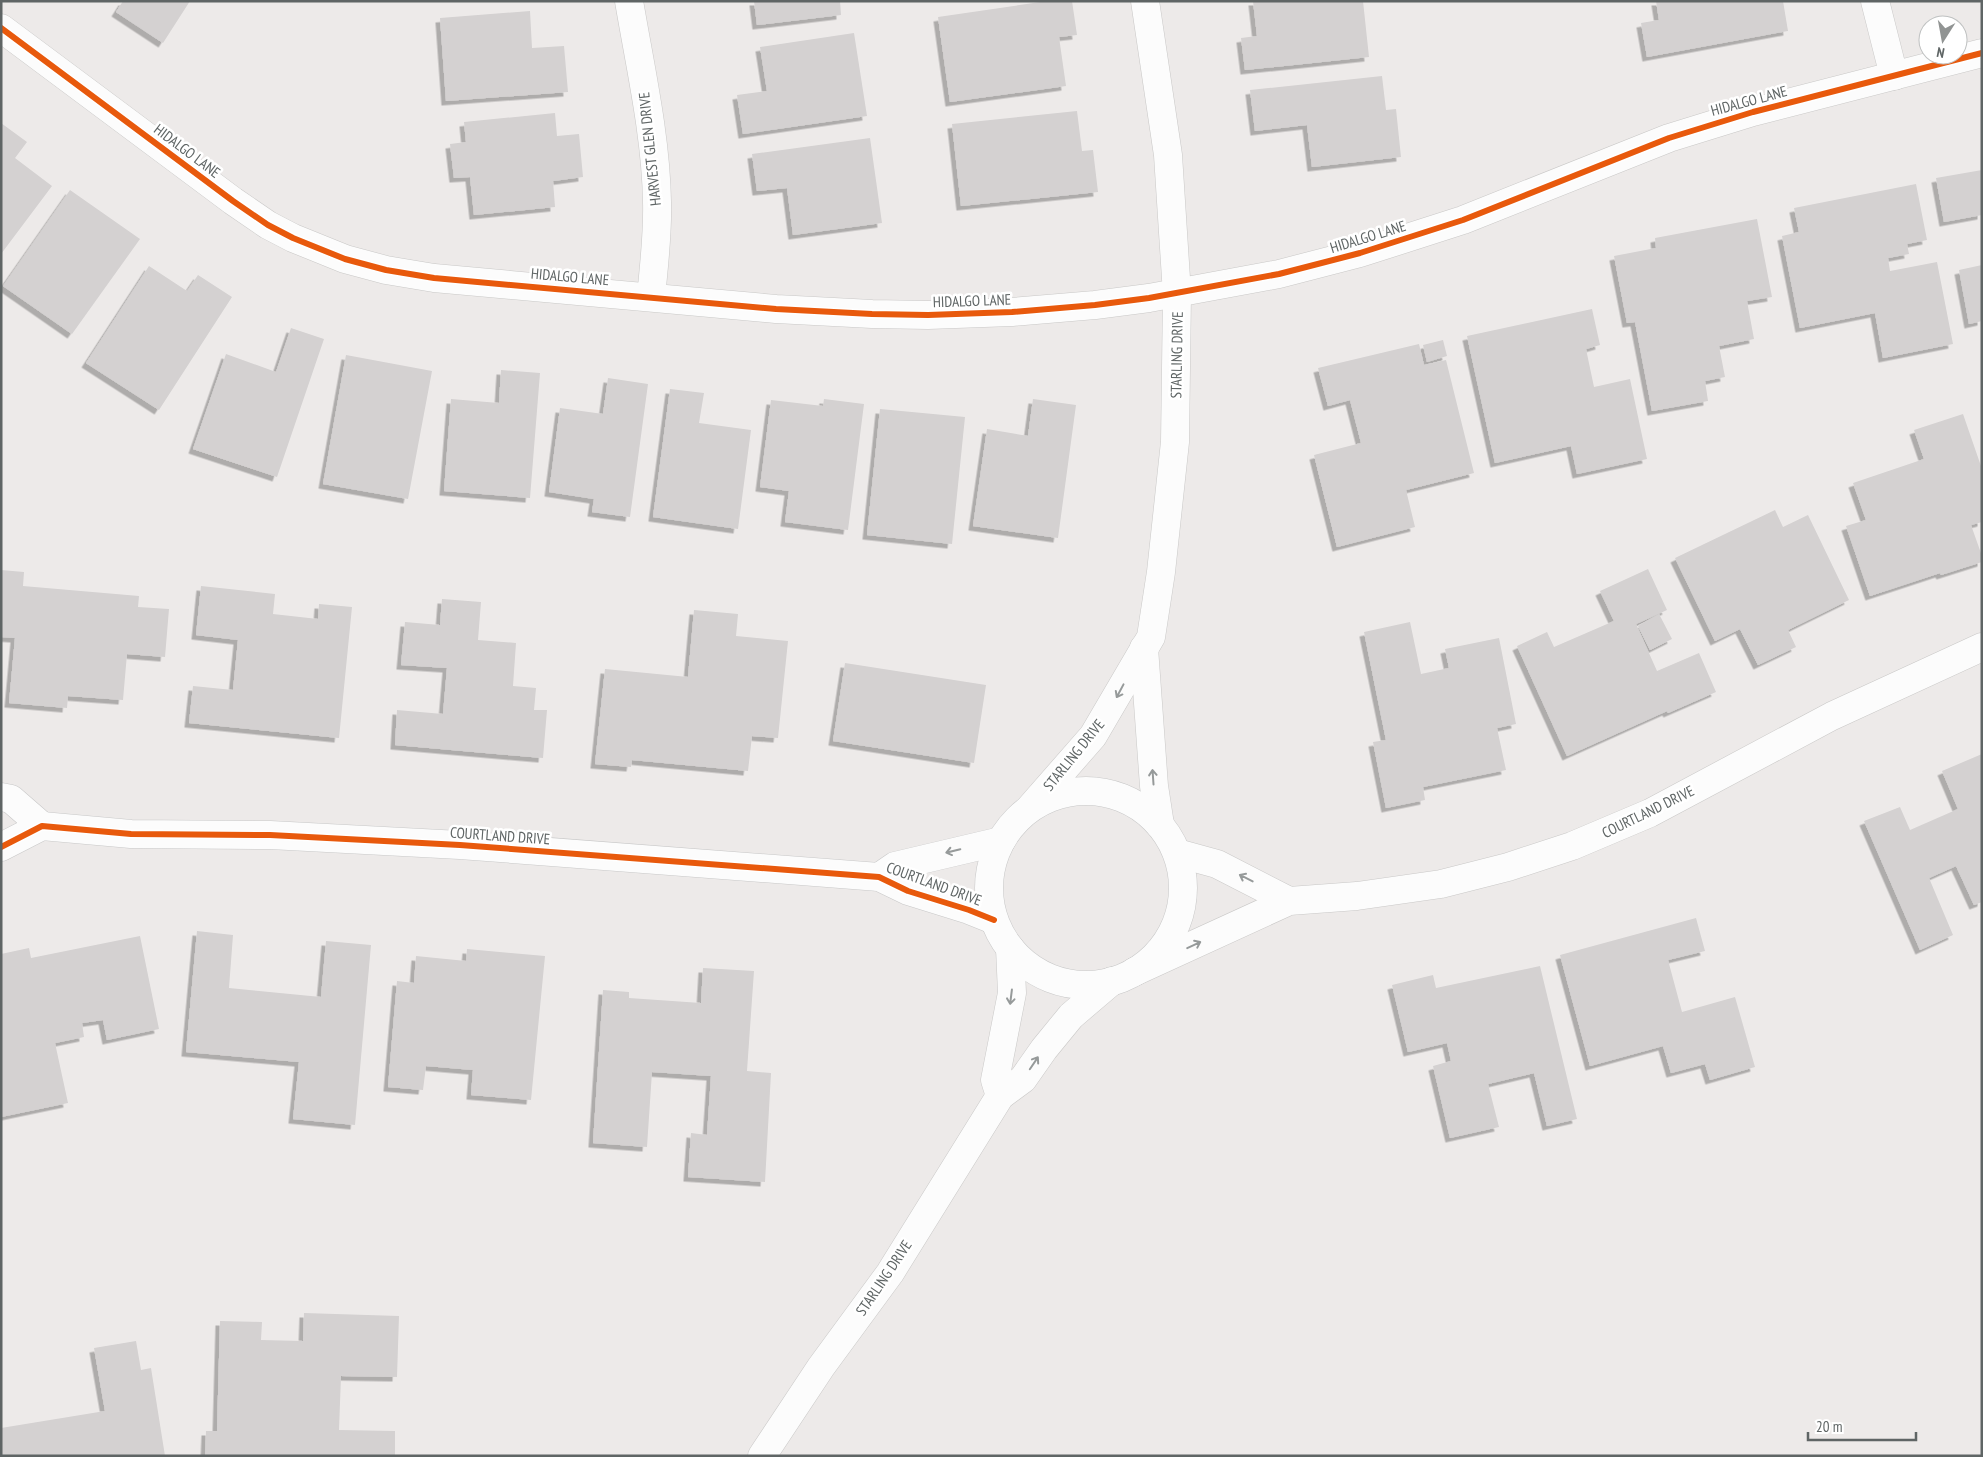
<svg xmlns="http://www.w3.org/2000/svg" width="1983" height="1457" font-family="'PT Sans Narrow',sans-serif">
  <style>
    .building { fill: #d4d1d1; filter: url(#shadow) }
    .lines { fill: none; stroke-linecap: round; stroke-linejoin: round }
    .street-casing { stroke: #c9c8c7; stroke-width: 29 }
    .secondary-casing { stroke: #c8c8c8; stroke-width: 29 }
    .street { stroke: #fcfcfc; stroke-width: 28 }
    .secondary { stroke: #fcfcfc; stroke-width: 28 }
    .cycleway-casing { stroke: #fff; stroke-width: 9 }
    .cycleway { stroke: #e8590c; stroke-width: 6 }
    .oneway { stroke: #969a9a }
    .labels { text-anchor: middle; stroke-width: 5; stroke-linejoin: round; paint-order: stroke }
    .street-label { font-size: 15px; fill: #5f6565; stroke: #fff }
  </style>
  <defs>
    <filter id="shadow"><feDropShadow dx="-4.5" dy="4.5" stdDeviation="0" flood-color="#0004"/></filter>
  </defs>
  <rect width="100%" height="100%" fill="#edeae9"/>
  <!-- building -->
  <g class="building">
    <polygon points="123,1 190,1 163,43 116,12"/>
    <polygon points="754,1 840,1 841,15 757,25"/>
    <polygon points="1047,1 1072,1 1077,35 1059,37 1066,86 950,102 938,17"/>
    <polygon points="1253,1 1363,1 1369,57 1245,70 1241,38 1257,36"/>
    <polygon points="1656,1 1783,1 1788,31 1647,57 1641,23 1659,20"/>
    <polygon points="530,11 532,48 564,46 568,92 446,101 440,18"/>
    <polygon points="854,33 867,116 743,134 737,95 767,91 760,47"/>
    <polygon points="1382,76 1386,110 1396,109 1401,157 1312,167 1307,125 1255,131 1250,90"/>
    <polygon points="1077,111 1082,151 1093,150 1098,192 961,206 952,124"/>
    <polygon points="555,113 557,136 579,134 583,177 553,181 555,207 474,215 470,177 454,178 450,144 466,142 464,122"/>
    <polygon points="1,123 27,142 15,158 52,186 1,254"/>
    <polygon points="870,138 882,223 793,235 787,188 757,191 752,154"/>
    <polygon points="1982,170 1982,215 1944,222 1936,178"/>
    <polygon points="1916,184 1927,240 1907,244 1909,254 1888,258 1890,271 1937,262 1953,344 1883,358 1875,313 1800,328 1782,236 1799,232 1794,208"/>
    <polygon points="70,190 140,239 72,334 3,286"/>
    <polygon points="1757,219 1772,297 1747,301 1754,339 1719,346 1725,377 1705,381 1708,401 1652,411 1635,322 1627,323 1614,256 1656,248 1655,238"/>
    <polygon points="1982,265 1982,321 1969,324 1959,270"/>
    <polygon points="149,266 187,291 198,275 232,297 159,410 86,363"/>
    <polygon points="1592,309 1600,345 1586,349 1594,387 1630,379 1647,459 1577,474 1571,446 1495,463 1467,336"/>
    <polygon points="291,328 324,339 277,477 193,449 226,354 276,372"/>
    <polygon points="1443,340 1447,356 1427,362 1423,345"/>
    <polygon points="1419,344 1424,365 1446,360 1474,473 1406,490 1415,527 1337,547 1314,455 1361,443 1350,400 1328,406 1318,368"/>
    <polygon points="346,355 432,371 408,499 323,484"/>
    <polygon points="501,370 540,373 530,498 444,491 451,399 499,403"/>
    <polygon points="608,378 648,384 630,517 592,512 594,499 549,492 560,408 603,414"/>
    <polygon points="670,389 704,393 699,423 751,430 738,529 653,517"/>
    <polygon points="824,399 864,404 848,530 785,522 789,491 760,487 771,400 823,406"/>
    <polygon points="1033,399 1076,405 1058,538 973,526 987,429 1028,436"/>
    <polygon points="880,409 965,417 952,544 867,535"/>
    <polygon points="1963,414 1982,469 1982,522 1971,525 1982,556 1982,562 1941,575 1940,573 1870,596 1846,526 1866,520 1853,483 1924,459 1914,430"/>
    <polygon points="1775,510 1783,527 1808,515 1849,600 1788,630 1796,647 1758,665 1740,629 1715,641 1675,558"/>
    <polygon points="1648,569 1667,610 1636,624 1657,671 1699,653 1716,692 1668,713 1667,711 1567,756 1517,646 1547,632 1554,647 1614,621 1600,591"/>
    <polygon points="1,570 24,572 23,586 139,596 138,607 169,609 165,657 127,654 123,700 68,696 67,708 9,703 15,638 1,637"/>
    <polygon points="201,586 275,594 273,614 318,619 319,604 352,607 339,738 189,723 193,686 233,690 238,640 196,635"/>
    <polygon points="442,599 481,602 478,640 516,643 513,686 536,688 534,710 547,710 543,758 395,745 397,710 443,714 447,668 401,665 405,622 440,625"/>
    <polygon points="694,610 738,614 736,636 788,641 778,738 752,736 748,771 632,760 631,767 595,764 605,669 688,677"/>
    <polygon points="1659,614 1672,639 1650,650 1638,626"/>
    <polygon points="1410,622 1421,674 1449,668 1445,649 1499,638 1516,724 1497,728 1506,770 1423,787 1425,800 1386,808 1373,742 1386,740 1364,632"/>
    <polygon points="845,663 986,685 974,763 833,741"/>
    <polygon points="1982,754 1982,902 1974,905 1956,866 1929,878 1953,935 1920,950 1864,821 1900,807 1910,830 1958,809 1942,771"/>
    <polygon points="1696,918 1705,951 1668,960 1682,1012 1735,997 1755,1067 1710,1080 1705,1064 1671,1073 1663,1046 1590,1066 1560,955"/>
    <polygon points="197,931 233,935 229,988 321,997 326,941 371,945 355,1125 293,1119 299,1062 186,1052"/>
    <polygon points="140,936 159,1029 107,1040 103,1020 82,1023 84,1037 55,1043 68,1103 1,1117 1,954 29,948 31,958"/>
    <polygon points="467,949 545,956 531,1100 471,1095 473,1070 426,1066 423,1090 388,1087 397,981 414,983 416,956 466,961"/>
    <polygon points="1540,966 1577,1119 1547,1126 1534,1073 1488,1084 1499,1127 1450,1138 1433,1066 1451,1061 1447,1043 1408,1052 1392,985 1433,975 1436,988"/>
    <polygon points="703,968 754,971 747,1071 771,1073 765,1182 688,1177 691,1133 707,1135 711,1076 652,1072 647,1147 593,1143 603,990 629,992 629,998 701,1003"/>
    <polygon points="304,1313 399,1316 397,1377 341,1376 339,1430 395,1431 395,1456 205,1456 206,1431 217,1431 220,1321 262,1322 261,1340 303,1341"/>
    <polygon points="136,1341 141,1370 151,1368 165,1456 1,1456 1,1428 105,1411 94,1348"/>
  </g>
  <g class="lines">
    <defs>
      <g id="street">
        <path d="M629 1C640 66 656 136 657 202 658 234 654 265 651 297"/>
        <polyline points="1875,1 1894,76"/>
        <polyline points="1,28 233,201 268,225 293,238 345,259 386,270 434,278 776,309 872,314 928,315 1012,312 1095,305 1149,298 1279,274 1360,253 1463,220 1669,138 1753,112 1982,53"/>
        <polyline points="1144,648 1154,786 1160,825"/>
        <polyline points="1030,808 1093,736 1151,637 1161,572 1175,442 1177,294 1168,155 1145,1"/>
        <polyline points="1177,853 1217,864 1289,901"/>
        <polyline points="1134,972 1289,901 1357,896 1441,884 1508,867 1572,846 1650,813 1832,716 1982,647"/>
        <polyline points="1000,1096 995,1080 1012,993 1010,948"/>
        <polyline points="762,1456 821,1367 890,1273 1000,1096 1023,1079 1044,1049 1071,1016 1112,981"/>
      </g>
      <g id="secondary">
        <circle cx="1086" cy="888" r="97"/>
        <polyline points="1,797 11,799 42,826"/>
        <polyline points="1,847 42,826 131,834 270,835 460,845 879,877 908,891 969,910 994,920"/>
        <polyline points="879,877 895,866 1001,841"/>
      </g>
    </defs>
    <!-- street casing -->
    <use href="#street" class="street-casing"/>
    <!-- secondary casing -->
    <use href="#secondary" class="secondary-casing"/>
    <!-- street -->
    <use href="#street" class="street"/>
    <!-- secondary -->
    <use href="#secondary" class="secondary"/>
    <defs>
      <g id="cycleway">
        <polyline points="1,28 233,201 268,225 293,238 345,259 386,270 434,278 776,309 872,314 928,315 1012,312 1095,305 1149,298 1279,274 1360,253 1463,220 1669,138 1753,112 1982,53"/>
        <polyline points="1,847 42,826 131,834 270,835 460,845 879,877 908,891 969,910 994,920"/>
      </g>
    </defs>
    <!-- cycleway casing -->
    <use href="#cycleway" class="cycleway-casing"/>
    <!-- cycleway -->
    <use href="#cycleway" class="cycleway"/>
  </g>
  <!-- one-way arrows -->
  <defs><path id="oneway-shaft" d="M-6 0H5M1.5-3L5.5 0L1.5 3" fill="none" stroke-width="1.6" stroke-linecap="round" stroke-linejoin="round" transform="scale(1.25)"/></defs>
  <g class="oneway">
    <use href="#oneway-shaft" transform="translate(1120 691) rotate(118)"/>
    <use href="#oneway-shaft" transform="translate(1153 777) rotate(-94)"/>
    <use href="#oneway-shaft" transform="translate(953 851) rotate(167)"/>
    <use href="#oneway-shaft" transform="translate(1246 878) rotate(-153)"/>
    <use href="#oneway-shaft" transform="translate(1194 945) rotate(-25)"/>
    <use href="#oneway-shaft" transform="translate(1011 997) rotate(97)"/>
    <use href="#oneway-shaft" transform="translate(1034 1063) rotate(-56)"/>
  </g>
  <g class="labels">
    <!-- street labels -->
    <g class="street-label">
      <text transform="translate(1749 101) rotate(-15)" y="5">HIDALGO LANE</text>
      <text transform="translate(650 149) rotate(-96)" y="5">HARVEST GLEN DRIVE</text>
      <text transform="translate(187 151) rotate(37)" y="5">HIDALGO LANE</text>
      <text transform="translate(1368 237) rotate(-17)" y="5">HIDALGO LANE</text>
      <text transform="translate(570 277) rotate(5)" y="5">HIDALGO LANE</text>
      <text transform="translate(972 301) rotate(-2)" y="5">HIDALGO LANE</text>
      <text transform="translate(1177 355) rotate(-89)" y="5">STARLING DRIVE</text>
      <text transform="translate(1074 755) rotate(-51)" y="5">STARLING DRIVE</text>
      <text transform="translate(1648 812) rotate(-26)" y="5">COURTLAND DRIVE</text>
      <text transform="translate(500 836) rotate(4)" y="5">COURTLAND DRIVE</text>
      <text transform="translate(934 884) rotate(20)" y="5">COURTLAND DRIVE</text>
      <text transform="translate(884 1278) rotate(-56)" y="5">STARLING DRIVE</text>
    </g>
  </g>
  <!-- border -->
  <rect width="1983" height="1457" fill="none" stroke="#5f6565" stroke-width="5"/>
  <!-- north arrow -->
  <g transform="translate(1943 40) rotate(191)"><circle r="24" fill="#ffffff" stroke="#bfc1c1"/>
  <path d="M0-4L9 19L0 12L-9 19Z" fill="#919493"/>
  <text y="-8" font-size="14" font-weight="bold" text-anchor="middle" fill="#5f6565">N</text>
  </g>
  <!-- scale -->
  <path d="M1808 1432v8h108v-8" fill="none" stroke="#5f6565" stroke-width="2.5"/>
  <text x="1816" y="1432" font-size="15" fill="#5f6565" stroke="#ffffff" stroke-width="4" paint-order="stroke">20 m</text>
</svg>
